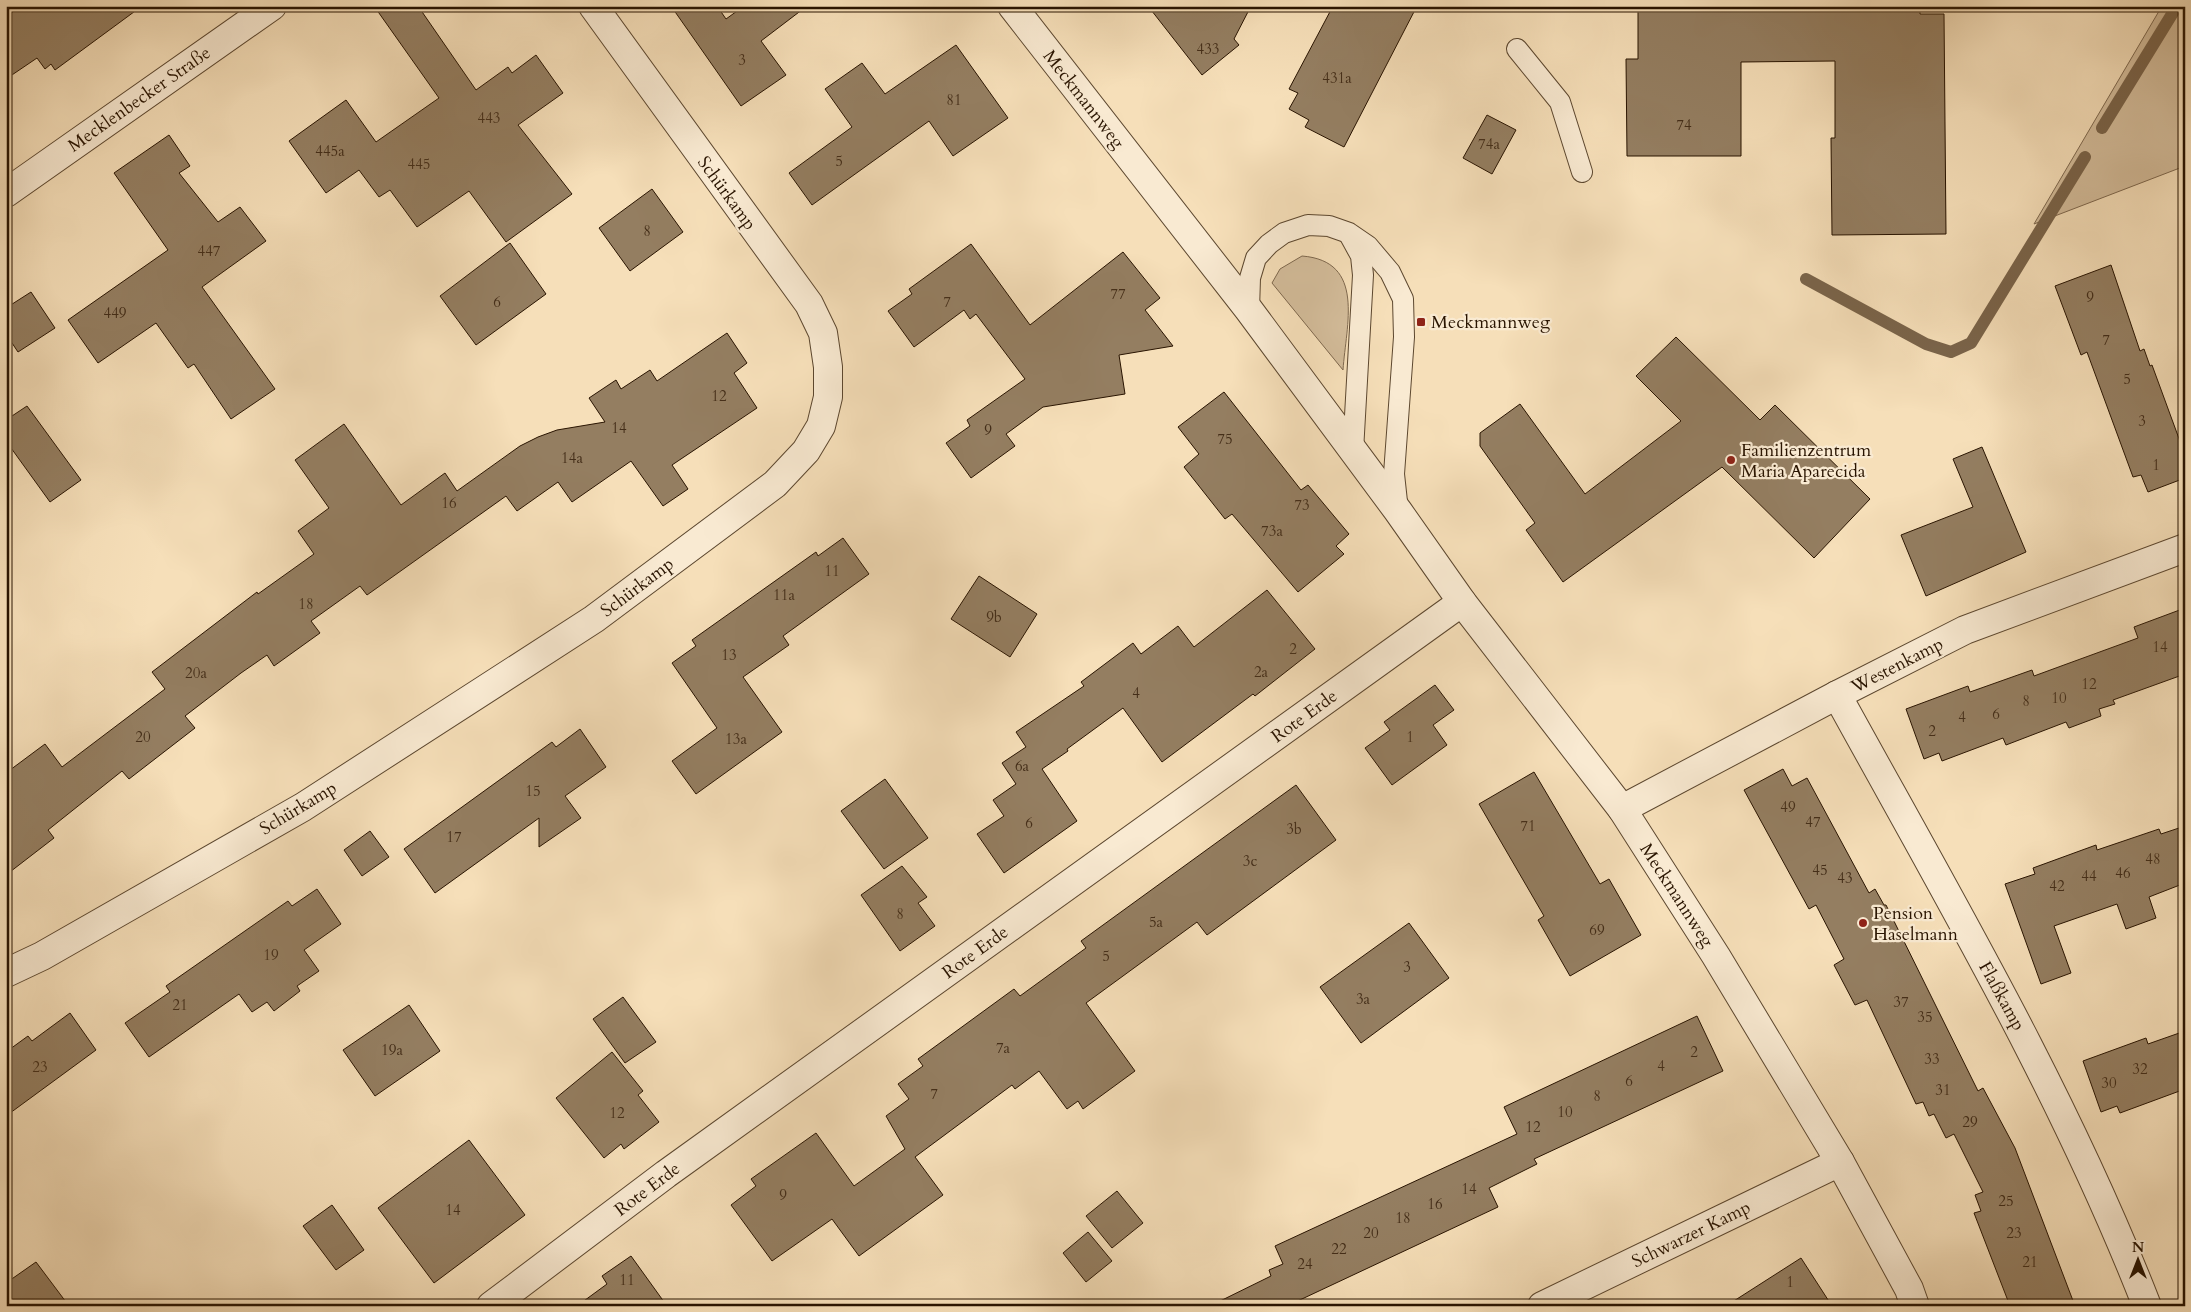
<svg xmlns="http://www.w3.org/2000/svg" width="2191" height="1312" font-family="Cardo,serif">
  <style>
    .green { fill: #d3bc9a; stroke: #7e684e }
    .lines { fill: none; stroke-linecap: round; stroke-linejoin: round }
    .stream { stroke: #7a644a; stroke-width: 12 }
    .building { fill: #947e61; stroke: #291401 }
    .service-casing { stroke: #5c472f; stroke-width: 22 }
    .minor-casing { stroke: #5c472f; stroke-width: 30 }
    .service { stroke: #f9ead2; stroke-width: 20 }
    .minor { stroke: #f9ead2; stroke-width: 28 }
    .poi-dot { fill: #8f2418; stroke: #f9ead2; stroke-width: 2 }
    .labels { text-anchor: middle; stroke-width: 4.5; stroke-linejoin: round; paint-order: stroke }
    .number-label { font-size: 15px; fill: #442e19 }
    .street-label { font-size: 18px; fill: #291401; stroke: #f9ead2 }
    .poi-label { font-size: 18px; fill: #291401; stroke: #f9ead2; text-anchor: start }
  </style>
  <rect width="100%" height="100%" fill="#f6dfb9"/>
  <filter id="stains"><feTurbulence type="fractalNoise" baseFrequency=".004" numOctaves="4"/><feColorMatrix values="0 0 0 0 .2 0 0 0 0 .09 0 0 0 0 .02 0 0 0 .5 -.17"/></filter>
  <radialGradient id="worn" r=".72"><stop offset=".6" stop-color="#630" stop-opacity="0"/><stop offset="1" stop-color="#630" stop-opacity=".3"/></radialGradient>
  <!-- green -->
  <g class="green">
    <polygon points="2162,6 2185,6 2185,166 2034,224"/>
    <path d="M1302 256C1366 261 1346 325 1343 370L1272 283 1280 269Z"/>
  </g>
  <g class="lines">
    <!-- stream -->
    <g class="stream">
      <polyline points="2102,128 2177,6"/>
      <polyline points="1806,279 1926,344 1951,352 1971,343 2085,157"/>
    </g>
  </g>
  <!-- building -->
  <g class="building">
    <polygon points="6,6 142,6 55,70 51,64 45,69 37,58 6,79"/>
    <polygon points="374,6 418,6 476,90 508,67 512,73 536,55 563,93 518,125 572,194 506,242 469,191 417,227 390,190 379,197 359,170 326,193 289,141 346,100 376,142 439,98"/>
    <polygon points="671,6 717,6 726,19 744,6 807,6 761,41 786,75 741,106"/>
    <polygon points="1148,6 1251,6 1234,39 1239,45 1202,75"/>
    <polygon points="1333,6 1417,6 1344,147 1305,127 1309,120 1289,109 1298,93 1289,89"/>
    <polygon points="1638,6 1920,6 1920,14 1944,14 1946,234 1832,235 1831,138 1835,138 1835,61 1741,62 1741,156 1627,156 1626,59 1638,59"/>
    <polygon points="956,45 1008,118 953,156 929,121 812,205 789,173 852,127 825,89 862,63 885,94"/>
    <polygon points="1487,115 1516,130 1492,174 1463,158"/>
    <polygon points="169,135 190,166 179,173 218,222 240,207 266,241 202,287 275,389 231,419 194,364 188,368 156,323 98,363 68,320 168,250 114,173"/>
    <polygon points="652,189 683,232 630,271 599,228"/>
    <polygon points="510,243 546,294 476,345 440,296"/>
    <polygon points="971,244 1030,325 1123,252 1160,298 1145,310 1173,346 1119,355 1125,394 1043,407 1006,434 1015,446 971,478 946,443 970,426 967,420 1025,379 976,314 970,319 964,310 914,347 888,311 912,294 909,289"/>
    <polygon points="2111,265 2140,351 2144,349 2150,366 2152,365 2185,455 2185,478 2148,492 2141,475 2133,477 2087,352 2081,355 2055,286"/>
    <polygon points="31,292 55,328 18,352 6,334 6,308"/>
    <polygon points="727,333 747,363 734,373 757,408 672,465 688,489 663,506 631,461 572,502 558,482 517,511 506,496 367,595 360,586 311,621 320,633 274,666 267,655 241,673 185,716 195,728 129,779 122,771 48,830 54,838 6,875 6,773 45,744 62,767 165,689 152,672 257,592 258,594 314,554 298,531 329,508 295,460 344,424 401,505 445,473 457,491 520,446 538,437 557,430 605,422 589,398 616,380 621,389 650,370 657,381"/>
    <polygon points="1676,337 1760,420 1775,405 1870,499 1814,558 1722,467 1563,582 1526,530 1535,523 1480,446 1480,433 1520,404 1585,494 1681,421 1636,376"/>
    <polygon points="1224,392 1301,490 1308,485 1349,534 1336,546 1344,554 1298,592 1232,514 1225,519 1184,467 1199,454 1178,427"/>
    <polygon points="27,406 81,480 50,502 6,441 6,420"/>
    <polygon points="1982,447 2026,552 1926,596 1901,535 1973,507 1953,459"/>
    <polygon points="843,538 869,574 783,636 789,645 743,677 782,732 696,794 672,761 717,728 672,663 696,646 692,640 816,552 818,556"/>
    <polygon points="979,576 1037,614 1010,657 951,619"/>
    <polygon points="1267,590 1315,649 1255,696 1253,694 1162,762 1123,708 1067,749 1068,751 1042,769 1077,821 1004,873 977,834 1004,816 993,800 1016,784 1002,763 1026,747 1016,732 1084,686 1081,682 1133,643 1141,654 1178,626 1194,647"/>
    <polygon points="2185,608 2185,674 2113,700 2115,704 2099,709 2101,716 2069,728 2066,722 2006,745 2003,738 1942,761 1939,753 1924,759 1906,709 1968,686 1970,692 2032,670 2034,676 2064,665 2138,638 2134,627"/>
    <polygon points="1435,685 1454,710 1433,725 1447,745 1392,785 1365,748 1390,730 1384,722"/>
    <polygon points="580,729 606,767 565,796 581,818 539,847 539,818 435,893 404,849 552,742 556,747"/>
    <polygon points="1783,769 1792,786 1807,778 1869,893 1875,889 1884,905 1886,905 1978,1091 1983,1088 2015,1148 2075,1306 2010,1306 1974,1213 1981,1211 1975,1195 1983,1192 1954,1134 1946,1138 1934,1114 1929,1116 1923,1102 1916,1104 1867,1000 1855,1005 1834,965 1844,959 1816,905 1809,909 1744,790"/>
    <polygon points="1534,772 1600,884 1609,879 1641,935 1570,976 1538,920 1544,916 1479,804"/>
    <polygon points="885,779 928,838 884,869 841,811"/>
    <polygon points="1296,785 1336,840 1207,935 1197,922 1086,1003 1135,1071 1083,1109 1078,1101 1067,1109 1039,1071 1015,1089 1012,1085 915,1157 943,1195 859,1256 832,1219 772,1261 731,1205 756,1186 751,1179 816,1133 854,1186 905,1149 886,1116 909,1099 898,1084 923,1066 918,1059 1014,989 1020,996 1086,948 1081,941"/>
    <polygon points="2185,826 2185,883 2149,897 2156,918 2126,929 2117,904 2054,926 2071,973 2041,984 2005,884 2035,874 2033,868 2096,845 2097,850 2159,829 2161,834"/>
    <polygon points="370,831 389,857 362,876 344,850"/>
    <polygon points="902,866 927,897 918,903 935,926 900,951 861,895"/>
    <polygon points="317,889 341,924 304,950 319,971 297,986 300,991 274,1011 267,1002 252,1012 239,994 149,1057 125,1023 170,992 166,986 288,901 292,906"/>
    <polygon points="1409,923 1449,978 1361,1043 1320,987"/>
    <polygon points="623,997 656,1042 625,1063 593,1019"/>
    <polygon points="409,1005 440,1051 375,1096 343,1050"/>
    <polygon points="70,1013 96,1050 6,1116 6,1052 28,1036 32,1041"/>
    <polygon points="1697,1016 1723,1071 1534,1159 1537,1164 1489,1188 1498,1207 1287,1306 1210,1306 1271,1276 1269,1270 1283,1264 1275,1246 1517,1134 1504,1107"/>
    <polygon points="2185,1031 2185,1089 2120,1113 2117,1106 2101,1112 2083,1061 2146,1038 2148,1044"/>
    <polygon points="612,1052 643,1091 638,1095 659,1122 624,1149 621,1144 604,1158 556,1098"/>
    <polygon points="469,1140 525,1215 434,1283 378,1208"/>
    <polygon points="1117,1191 1143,1223 1112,1248 1086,1216"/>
    <polygon points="332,1205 364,1250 336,1270 303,1226"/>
    <polygon points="1088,1232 1112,1261 1086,1282 1063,1253"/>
    <polygon points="631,1256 667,1306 577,1306 607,1284 602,1276"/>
    <polygon points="1801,1258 1832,1306 1726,1306"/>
    <polygon points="36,1262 69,1306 6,1306 6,1283"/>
  </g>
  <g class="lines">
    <defs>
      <g id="service">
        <polyline points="1517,49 1560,102 1582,172"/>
        <polyline points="1350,236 1361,256 1363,275 1353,451"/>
        <polyline points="1249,310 1250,278 1256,258 1269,244 1284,233 1308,225 1329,226 1349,233 1368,246 1390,272 1403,299 1404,337 1394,474 1398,511"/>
      </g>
      <g id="minor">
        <polyline points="1012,6 1249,310 1398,511 1462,602 1622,809 1716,956 1840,1162 1909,1289 1915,1306"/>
        <polyline points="6,193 272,6"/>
        <path d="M1837 695C1947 895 2064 1093 2147 1306"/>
        <polyline points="1622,809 1837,695 1965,630 2185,548"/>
        <polyline points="6,973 42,956 303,807 594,619 775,484 806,451 821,426 828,397 828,367 823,333 809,304 593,6"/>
        <polyline points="491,1306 666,1174 1462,602"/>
        <polyline points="1542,1306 1840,1162"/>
      </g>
    </defs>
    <!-- service casing -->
    <use href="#service" class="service-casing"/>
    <!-- minor casing -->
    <use href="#minor" class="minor-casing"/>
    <!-- service -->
    <use href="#service" class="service"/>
    <!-- minor -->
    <use href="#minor" class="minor"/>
  </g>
  <!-- markers -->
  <g class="poi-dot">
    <rect x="1416" y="317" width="10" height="10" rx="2.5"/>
    <circle cx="1731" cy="460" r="5"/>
    <circle cx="1863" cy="923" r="5"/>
  </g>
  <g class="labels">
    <!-- number labels -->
    <g class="number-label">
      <text x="1208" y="54">433</text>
      <text x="742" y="65">3</text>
      <text x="1337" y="83">431a</text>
      <text x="954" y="105">81</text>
      <text x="489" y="123">443</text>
      <text x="1684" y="130">74</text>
      <text x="1489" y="149">74a</text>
      <text x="330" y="156">445a</text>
      <text x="839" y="166">5</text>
      <text x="419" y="169">445</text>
      <text x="647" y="236">8</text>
      <text x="209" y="256">447</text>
      <text x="1118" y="299">77</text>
      <text x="2090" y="302">9</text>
      <text x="497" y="307">6</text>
      <text x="947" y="307">7</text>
      <text x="115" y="318">449</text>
      <text x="2106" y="345">7</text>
      <text x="2127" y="384">5</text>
      <text x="719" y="401">12</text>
      <text x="2142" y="426">3</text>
      <text x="619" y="433">14</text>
      <text x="988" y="435">9</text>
      <text x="1225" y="444">75</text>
      <text x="572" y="463">14a</text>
      <text x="2156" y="470">1</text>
      <text x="449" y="508">16</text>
      <text x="1302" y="510">73</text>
      <text x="1272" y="536">73a</text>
      <text x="832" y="576">11</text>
      <text x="784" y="600">11a</text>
      <text x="306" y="609">18</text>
      <text x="994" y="622">9b</text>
      <text x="2160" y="652">14</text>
      <text x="1293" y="654">2</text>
      <text x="729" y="660">13</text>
      <text x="1261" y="677">2a</text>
      <text x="196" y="678">20a</text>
      <text x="2089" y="689">12</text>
      <text x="1136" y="698">4</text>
      <text x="2059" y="703">10</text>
      <text x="2026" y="706">8</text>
      <text x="1996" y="719">6</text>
      <text x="1962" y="722">4</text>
      <text x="1932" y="736">2</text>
      <text x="143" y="742">20</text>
      <text x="1410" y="742">1</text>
      <text x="736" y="744">13a</text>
      <text x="1022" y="771">6a</text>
      <text x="533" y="796">15</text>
      <text x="1788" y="812">49</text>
      <text x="1813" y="827">47</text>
      <text x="1029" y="828">6</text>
      <text x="1528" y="831">71</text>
      <text x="1294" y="834">3b</text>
      <text x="454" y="842">17</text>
      <text x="2153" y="864">48</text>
      <text x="1250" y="866">3c</text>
      <text x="1820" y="875">45</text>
      <text x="2123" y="878">46</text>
      <text x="2089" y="881">44</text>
      <text x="1845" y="883">43</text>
      <text x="2057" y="891">42</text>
      <text x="900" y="919">8</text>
      <text x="1156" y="927">5a</text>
      <text x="1597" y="935">69</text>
      <text x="271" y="960">19</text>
      <text x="1106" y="961">5</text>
      <text x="1407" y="972">3</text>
      <text x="1363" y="1004">3a</text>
      <text x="1901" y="1007">37</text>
      <text x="180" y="1010">21</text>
      <text x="1925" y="1022">35</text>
      <text x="1003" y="1053">7a</text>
      <text x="392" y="1055">19a</text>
      <text x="1694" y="1057">2</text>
      <text x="1932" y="1064">33</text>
      <text x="1661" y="1071">4</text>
      <text x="40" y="1072">23</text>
      <text x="2140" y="1074">32</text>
      <text x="1629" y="1086">6</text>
      <text x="2109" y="1088">30</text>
      <text x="1943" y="1095">31</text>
      <text x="934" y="1099">7</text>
      <text x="1597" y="1101">8</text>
      <text x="1565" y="1117">10</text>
      <text x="617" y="1118">12</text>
      <text x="1970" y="1127">29</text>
      <text x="1533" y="1132">12</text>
      <text x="1469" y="1194">14</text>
      <text x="783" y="1200">9</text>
      <text x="2006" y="1206">25</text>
      <text x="1435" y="1209">16</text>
      <text x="453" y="1215">14</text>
      <text x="1403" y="1223">18</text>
      <text x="1371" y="1238">20</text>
      <text x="2014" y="1238">23</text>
      <text x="1339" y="1254">22</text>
      <text x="2030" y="1267">21</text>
      <text x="1305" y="1269">24</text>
      <text x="627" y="1285">11</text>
      <text x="1790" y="1287">1</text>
    </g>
    <!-- street labels -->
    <g class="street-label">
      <text transform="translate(139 99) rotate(-35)" y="6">Mecklenbecker Straße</text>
      <text transform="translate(1084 99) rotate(52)" y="6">Meckmannweg</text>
      <text transform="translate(727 193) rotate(54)" y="6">Schürkamp</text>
      <text transform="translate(637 587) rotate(-37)" y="6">Schürkamp</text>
      <text transform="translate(1897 665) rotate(-27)" y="6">Westenkamp</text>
      <text transform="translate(1304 716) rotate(-36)" y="6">Rote Erde</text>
      <text transform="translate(298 808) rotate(-31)" y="6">Schürkamp</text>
      <text transform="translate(1677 895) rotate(57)" y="6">Meckmannweg</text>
      <text transform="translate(975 952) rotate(-36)" y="6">Rote Erde</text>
      <text transform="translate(2002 996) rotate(61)" y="6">Flaßkamp</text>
      <text transform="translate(647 1189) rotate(-37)" y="6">Rote Erde</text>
      <text transform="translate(1691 1234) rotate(-26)" y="6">Schwarzer Kamp</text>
    </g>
    <!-- poi labels -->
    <g class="poi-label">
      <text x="1431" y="328">Meckmannweg</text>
      <text x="1741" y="456">Familienzentrum<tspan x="1741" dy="21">Maria Aparecida</tspan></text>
      <text x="1873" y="919">Pension<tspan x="1873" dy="21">Haselmann</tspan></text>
    </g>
  </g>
  <!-- margin -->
  <rect width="2191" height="1312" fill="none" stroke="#f6dfb9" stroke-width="25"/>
  <rect x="8" y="8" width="2176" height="1297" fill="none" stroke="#291401" stroke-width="2.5"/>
  <rect x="12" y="12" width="2166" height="1287" fill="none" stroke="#291401"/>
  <!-- north arrow -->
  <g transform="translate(2138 1260)" stroke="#f9ead2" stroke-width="4" paint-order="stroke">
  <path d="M0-4L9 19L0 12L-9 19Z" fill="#291401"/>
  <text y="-8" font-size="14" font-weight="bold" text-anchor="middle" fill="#291401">N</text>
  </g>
  <rect width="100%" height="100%" filter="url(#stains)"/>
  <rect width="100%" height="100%" fill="url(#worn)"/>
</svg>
